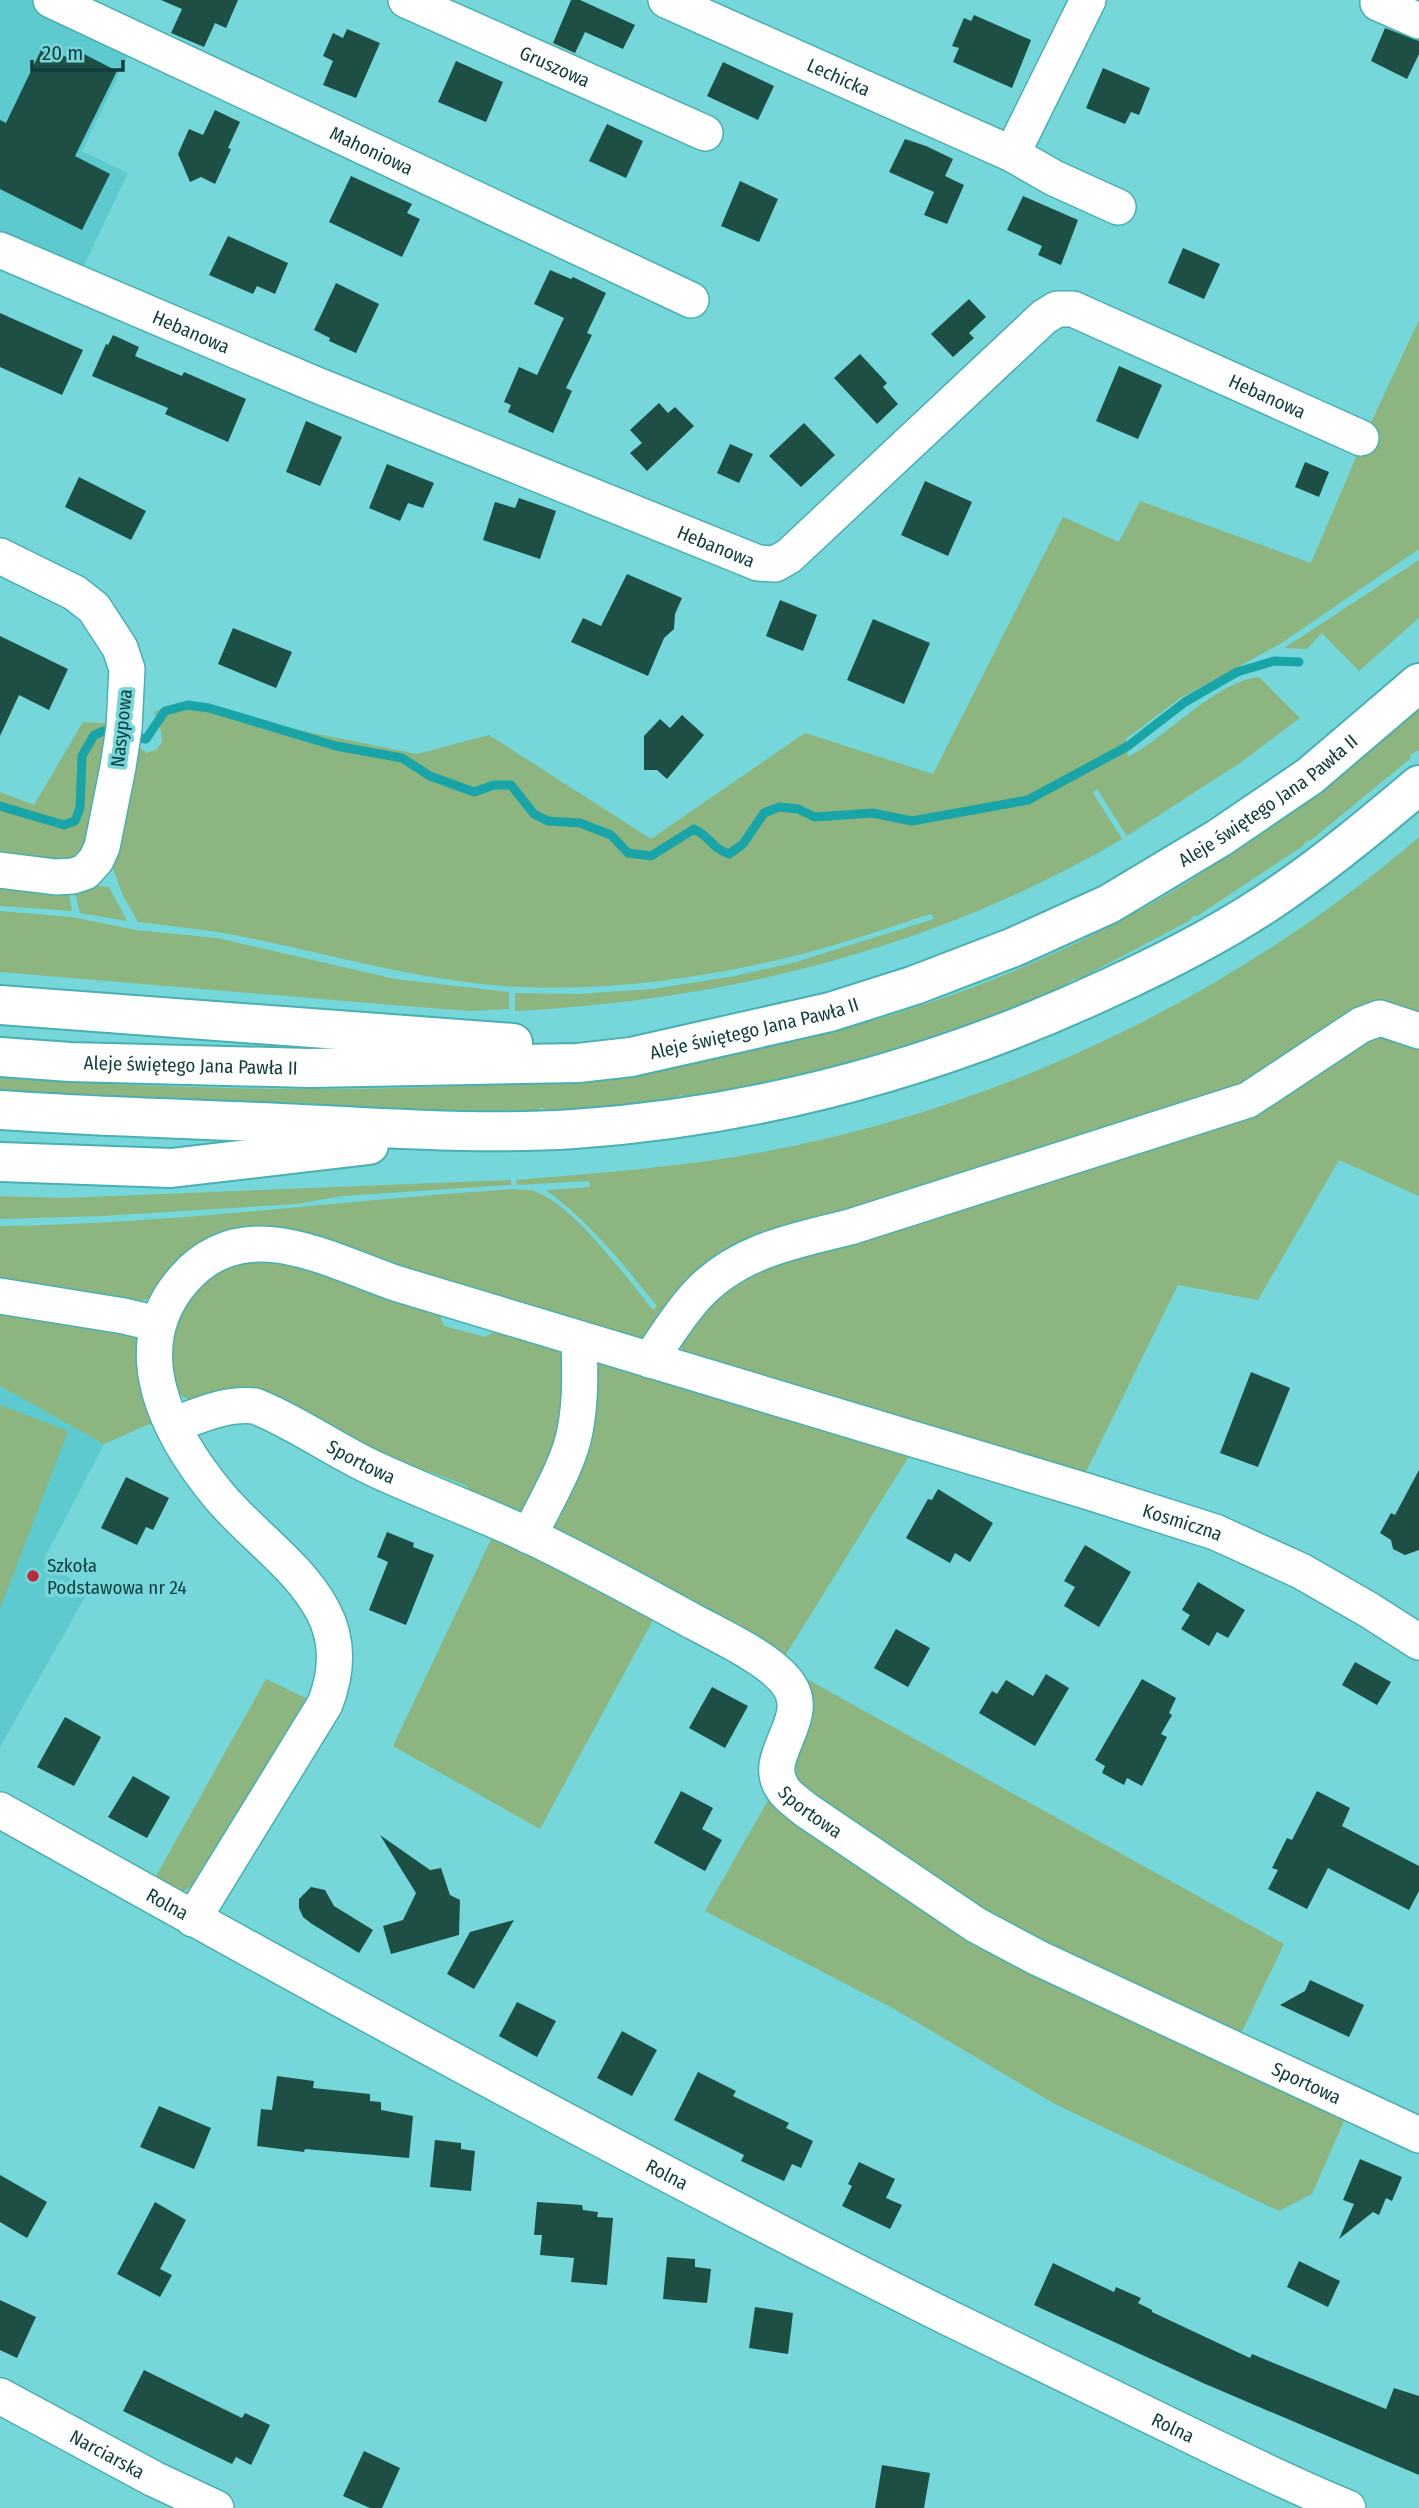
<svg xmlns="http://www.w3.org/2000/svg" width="1419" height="2508" font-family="'Fira Sans Condensed',sans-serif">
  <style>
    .built { fill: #5ccace }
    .green { fill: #8cb57f }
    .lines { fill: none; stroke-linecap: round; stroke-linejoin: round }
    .stream { stroke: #19a4a8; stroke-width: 9 }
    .building { fill: #1e4f45 }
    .minor-casing { stroke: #4aafb2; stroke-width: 38 }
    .highway-casing { stroke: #4aafb2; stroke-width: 42 }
    .minor { stroke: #fff; stroke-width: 35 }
    .highway { stroke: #fff; stroke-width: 38 }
    .poi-dot { fill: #bb2a41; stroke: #75d7da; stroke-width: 2.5 }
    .labels { text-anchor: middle; stroke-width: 7; stroke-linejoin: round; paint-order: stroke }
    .street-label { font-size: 19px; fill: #113c3d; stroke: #75d7da }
    .poi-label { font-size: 19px; fill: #113c3d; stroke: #75d7da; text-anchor: start }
  </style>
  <rect width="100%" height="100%" fill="#75d7da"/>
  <!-- built -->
  <g class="built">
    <polygon points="0,0 38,0 133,45 82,151 128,173 79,276 0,242"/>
    <polygon points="0,1386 104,1444 43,1561 89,1590 0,1747"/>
  </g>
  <!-- green -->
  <g class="green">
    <path d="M1419 320V549L1280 644 1179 699 1126 739 1128 757C1165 738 1219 680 1259 677L1300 718 1240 763 1127 836 1097 789 1093 793 1122 839C937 948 729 1000 515 1011V993L578 994 652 989 735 976 796 962 934 919 931 914C886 928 840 945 794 956 705 978 612 991 520 987 416 982 319 950 217 932 191 928 164 925 138 922L123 896 106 849 139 746 146 753 156 750 162 742 161 731 154 712 181 702 204 703 298 730 417 754 489 735 651 839 805 733 933 774 1063 517 1119 542 1140 501 1311 563 1368 429Z"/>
    <polygon points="1419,560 1419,618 1359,671 1322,633 1307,649 1284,648"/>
    <path d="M1419 706V750L1410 755 1411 758 1311 840 1305 842 1303 846 1197 916 1194 915 1189 921 1077 980 1074 979C1039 1004 990 1017 949 1032L943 1031 942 1035 817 1072 811 1071 809 1074 719 1093 683 1097 681 1094 676 1098 594 1108 547 1110 541 1107 539 1110 412 1112 405 1109 402 1111 265 1106 0 1091V1078C400 1102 805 1105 1163 897 1255 844 1336 772 1419 706Z"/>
    <polygon points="83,722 117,724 83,862 0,861 0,792 34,805"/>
    <path d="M1419 837V1021L1397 1013 1373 1000 1365 1010 1272 1074 781 1233 642 1341 252 1232 242 1227 223 1238 155 1295 142 1301H124L0 1281V1226C172 1224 342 1200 513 1189 520 1190 528 1189 534 1191 572 1203 627 1278 653 1310L657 1306C623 1264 590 1222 546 1190L590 1187 589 1181 517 1185 516 1180C599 1173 682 1167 763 1152 1003 1107 1234 996 1419 837Z"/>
    <polygon points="0,876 109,887 127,921 80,913 75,893 69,895 72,911 0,906"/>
    <polygon points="0,911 72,917 136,930 217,938 395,979 509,992 509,1009 471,1011 417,1007 0,972"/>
    <polygon points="1383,1031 1419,1039 1419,1196 1339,1160 1258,1300 1178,1285 1081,1482 685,1361 680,1340 708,1304 754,1269"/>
    <polygon points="511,1180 511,1185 342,1196 296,1204 101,1216 0,1219 0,1196 64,1198"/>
    <polygon points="265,1256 439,1313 444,1326 485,1337 508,1324 562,1344 569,1435 523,1512 511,1515 469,1498 467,1486 431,1472 417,1478 195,1403 177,1393 167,1362 172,1321 209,1272"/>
    <path d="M0 1308 130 1330C149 1350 153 1394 159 1420L104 1444 0 1386Z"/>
    <polygon points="590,1358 914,1448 780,1664 553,1530 554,1501"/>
    <polygon points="0,1405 68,1431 0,1609"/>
    <polygon points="496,1529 659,1609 540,1829 393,1746"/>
    <polygon points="805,1678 1284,1944 1236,2044 1055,1958 799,1794 787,1756 800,1684"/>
    <polygon points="266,1679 312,1701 197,1883 177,1895 150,1887"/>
    <polygon points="771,1795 1348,2112 1312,2194 1279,2211 1055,2104 896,2010 705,1911"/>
  </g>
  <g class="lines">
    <!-- stream -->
    <g class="stream">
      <path d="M132 737 146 739 165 711 188 705 209 708 336 746 402 758 430 776 474 792 494 785H511L534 814 548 821 580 823 611 835 628 853 651 856 694 829C712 838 710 847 729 854L743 844 764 813 779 807 798 809 815 817 872 813 912 821 1028 800 1128 746 1185 702 1237 672 1274 661 1299 662"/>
      <polyline points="0,806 64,825 75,821 80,808 82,756 94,735 104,731"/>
    </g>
  </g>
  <!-- building -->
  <g class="building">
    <polygon points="161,0 238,0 226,28 215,23 204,47 171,33 182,9"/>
    <polygon points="571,0 580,0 635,25 623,49 585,32 575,53 553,43"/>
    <polygon points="974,15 1031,40 1012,88 953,62 959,48 952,46 964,18 971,21"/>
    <polygon points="1385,28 1419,41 1419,54 1407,79 1371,61"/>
    <polygon points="347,29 380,43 356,98 323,85 333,61 323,56 333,33 343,38"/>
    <polygon points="43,46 77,62 82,53 117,71 75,156 110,174 82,230 0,189 0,120 6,123"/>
    <polygon points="456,61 503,82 486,122 438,102"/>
    <polygon points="723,62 774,86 758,120 707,96"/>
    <polygon points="1103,68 1150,88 1139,115 1131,112 1125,124 1086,108"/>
    <polygon points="215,110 240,122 228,148 231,149 215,184 201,177 190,182 178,154 189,129 203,135"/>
    <polygon points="607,124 643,141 626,178 589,161"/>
    <polygon points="905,139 926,146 953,159 945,176 964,185 947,224 924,215 934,192 889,172"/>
    <polygon points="351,176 412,204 407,213 420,219 402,257 329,222"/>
    <polygon points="740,181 778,199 759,242 721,226"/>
    <polygon points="1023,196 1078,220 1061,265 1038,255 1042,246 1007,230"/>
    <polygon points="228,236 288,263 275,294 257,286 253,294 209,275"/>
    <polygon points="1183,248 1220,264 1204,299 1168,283"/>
    <polygon points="550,270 571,279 573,277 606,293 587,333 592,335 566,388 572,391 553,433 508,412 511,405 504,402 519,367 537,375 564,318 534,304"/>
    <polygon points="336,283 379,304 356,353 329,341 330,338 314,330"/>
    <polygon points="969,299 986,317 969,333 974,338 953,357 931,334"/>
    <polygon points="0,313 83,350 62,395 0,367"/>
    <polygon points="113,335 139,347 135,356 182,376 184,372 246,399 228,442 165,414 168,408 92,376 106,344 108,345"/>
    <polygon points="860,354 887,383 883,387 898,404 877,424 834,378"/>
    <polygon points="1119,366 1162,385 1138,439 1096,421"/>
    <polygon points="659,403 668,413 675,407 694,426 647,471 630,453 642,443 630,430"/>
    <polygon points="306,421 342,437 320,486 286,472"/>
    <polygon points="804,423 835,455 801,487 769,456"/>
    <polygon points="730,444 753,454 739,483 717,473"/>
    <polygon points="1305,462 1329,472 1319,497 1295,487"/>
    <polygon points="387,464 434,483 423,508 408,503 400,521 369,508"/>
    <polygon points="79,477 146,511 131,540 65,507"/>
    <polygon points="925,481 972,502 948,556 901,535"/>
    <polygon points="519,498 556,511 540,559 483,540 495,502 515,508"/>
    <polygon points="627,574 682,598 675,614 674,629 664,638 648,676 571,642 583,618 601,626"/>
    <polygon points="780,600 817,615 803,651 766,636"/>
    <polygon points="873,619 930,643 904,704 847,680"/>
    <polygon points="233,628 292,652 276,688 218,664"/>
    <polygon points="0,636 68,669 49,710 19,695 0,736"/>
    <polygon points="682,715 704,735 667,779 657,770 644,770 644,736 660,719 670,728"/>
    <polygon points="1251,1372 1290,1388 1258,1467 1220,1453"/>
    <polygon points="1419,1470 1419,1550 1405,1555 1393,1549 1391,1540 1380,1533 1391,1513 1395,1515"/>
    <polygon points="126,1477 169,1498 153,1530 146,1527 137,1545 101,1528"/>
    <polygon points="938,1489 993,1523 970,1562 955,1553 950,1563 906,1538 928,1499 932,1500"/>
    <polygon points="387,1532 414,1543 413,1547 434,1555 406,1625 369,1610 388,1562 377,1557"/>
    <polygon points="1085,1545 1131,1572 1099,1627 1064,1606 1075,1587 1064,1581"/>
    <polygon points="1198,1582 1245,1610 1228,1638 1217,1632 1209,1646 1181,1629 1190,1615 1182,1610"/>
    <polygon points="896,1629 930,1648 908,1687 874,1668"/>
    <polygon points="1355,1662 1391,1682 1377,1705 1342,1685"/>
    <polygon points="1046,1674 1069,1688 1035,1746 979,1713 992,1691 997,1694 1006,1680 1033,1696"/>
    <polygon points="1142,1679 1176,1698 1169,1713 1172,1715 1161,1734 1167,1737 1142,1786 1127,1778 1124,1785 1102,1773 1105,1766 1095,1760"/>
    <polygon points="712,1687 748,1706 725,1748 689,1728"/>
    <polygon points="65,1717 101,1737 74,1786 37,1767"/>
    <polygon points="133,1776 170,1797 147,1838 108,1817"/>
    <polygon points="681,1791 713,1808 702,1829 722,1840 705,1871 654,1843"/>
    <polygon points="1317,1791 1350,1808 1342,1826 1419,1866 1419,1891 1409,1910 1328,1868 1307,1909 1268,1889 1278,1870 1272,1868 1287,1838 1292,1840"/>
    <polygon points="380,1835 430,1870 441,1868 450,1895 460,1900 459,1935 391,1954 383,1926 403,1920 416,1893"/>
    <polygon points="311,1887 325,1890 334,1906 373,1930 359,1953 312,1924 303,1917 299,1908 299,1899"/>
    <polygon points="514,1920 474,1989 447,1974 470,1932"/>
    <polygon points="1310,1980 1364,2005 1349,2037 1280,2005 1305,1991"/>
    <polygon points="517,2002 556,2021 537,2057 499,2036"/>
    <polygon points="622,2031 657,2050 632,2096 597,2078"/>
    <polygon points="698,2072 736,2091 733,2096 789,2123 786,2128 813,2141 801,2168 792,2164 784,2181 741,2161 744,2155 674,2120"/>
    <polygon points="277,2076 314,2081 313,2088 370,2094 370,2101 381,2102 381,2110 413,2116 409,2158 305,2149 304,2152 257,2146 261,2109 272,2110"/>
    <polygon points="159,2106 211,2128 194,2169 140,2147"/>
    <polygon points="435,2140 461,2143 461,2149 475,2151 471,2191 430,2187"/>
    <polygon points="1360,2159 1402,2177 1392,2201 1386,2198 1379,2215 1373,2212 1339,2239 1354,2204 1343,2200"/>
    <polygon points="859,2162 895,2179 886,2198 902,2205 890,2229 842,2206 852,2186 848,2184"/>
    <polygon points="0,2175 47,2202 27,2238 0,2222"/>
    <polygon points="155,2202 186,2220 160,2269 172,2275 160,2297 117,2274"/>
    <polygon points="537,2202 582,2205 583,2210 598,2212 597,2217 613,2218 607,2285 571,2282 574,2258 540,2255 542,2235 534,2235"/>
    <polygon points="667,2257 695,2259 695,2267 711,2269 707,2303 663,2299"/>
    <polygon points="1299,2261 1340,2281 1328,2307 1287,2287"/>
    <polygon points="1053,2263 1114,2292 1116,2287 1141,2298 1138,2303 1152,2310 1152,2312 1250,2358 1252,2354 1386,2409 1394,2388 1419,2396 1419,2475 1203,2383 1034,2305"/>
    <polygon points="0,2300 36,2317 17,2358 0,2350"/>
    <polygon points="755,2307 793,2313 788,2354 749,2348"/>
    <polygon points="144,2370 242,2418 245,2413 270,2425 251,2465 236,2457 232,2464 123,2411"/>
    <polygon points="364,2451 400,2468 382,2508 370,2508 343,2496"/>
    <polygon points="882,2465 930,2473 924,2508 875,2508"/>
  </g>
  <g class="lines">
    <defs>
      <g id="minor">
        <path id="s1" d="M51 0 691 300"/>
        <path id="s2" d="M406 0 705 133"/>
        <path id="s3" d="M666 0 1012 154 1054 178 1118 207"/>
        <polyline points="1378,3 1419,21"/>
        <polyline points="1012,154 1088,0"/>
        <path id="s4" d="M0 250 312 383 758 563 775 564 789 556 1044 317 1057 309H1073L1361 438"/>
        <polyline points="0,556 75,593 94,608 120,648 127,669 124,728 118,767 102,847 96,860 85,872 73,876 56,877 0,870"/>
        <polyline points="0,1296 124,1316 157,1324"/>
        <path d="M650 1360C665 1338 679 1314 698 1294 738 1251 796 1240 850 1227L1248 1100 1361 1025 1380 1018 1419 1031"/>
        <path id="s5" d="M173 1425C200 1415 226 1403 255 1406 298 1423 335 1451 377 1470 427 1493 478 1512 528 1535 585 1562 641 1593 696 1623 722 1637 767 1658 785 1680 818 1718 758 1755 783 1789 788 1797 799 1804 806 1810L976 1925 1038 1958 1419 2135"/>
        <path d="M529 1536C544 1505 569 1464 575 1431 581 1400 580 1370 579 1339"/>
        <path id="s6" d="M0 1810C313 1986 627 2158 949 2318 1036 2360 1122 2403 1210 2445 1256 2467 1301 2489 1348 2508"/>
        <path id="s7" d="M193 1919 325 1704C337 1673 339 1641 323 1611 299 1566 253 1536 220 1497 169 1436 122 1349 184 1279 244 1211 326 1259 395 1283L1086 1491 1215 1532 1301 1571 1369 1610 1419 1642"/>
        <path id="s8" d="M0 2396 154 2479 216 2508"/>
      </g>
      <g id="highway">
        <polyline points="0,1005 513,1043"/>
        <path id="s9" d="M0 1057 70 1062 310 1068 578 1063 631 1057 830 1012 915 985 1014 947 1109 904 1219 838 1310 776 1419 683"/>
        <path d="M0 1110C100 1117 201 1119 302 1124 392 1128 483 1135 574 1129 762 1116 940 1067 1111 987 1170 960 1229 930 1283 892 1331 859 1375 822 1419 785"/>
        <polyline points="0,1162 171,1168 369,1145"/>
      </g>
    </defs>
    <!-- minor casing -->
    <use href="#minor" class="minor-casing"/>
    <!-- highway casing -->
    <use href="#highway" class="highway-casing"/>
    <!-- minor -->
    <use href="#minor" class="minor"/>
    <!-- highway -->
    <use href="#highway" class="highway"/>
  </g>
  <!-- markers -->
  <circle class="poi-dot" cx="33" cy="1576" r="7"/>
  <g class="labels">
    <!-- street labels -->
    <g class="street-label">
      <text dy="7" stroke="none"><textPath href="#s2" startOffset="163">Gruszowa</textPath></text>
      <text dy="7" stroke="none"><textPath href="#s3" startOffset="189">Lechicka</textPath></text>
      <text dy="7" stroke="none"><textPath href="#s1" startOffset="354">Mahoniowa</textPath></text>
      <text dy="7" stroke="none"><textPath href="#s4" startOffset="208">Hebanowa</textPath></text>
      <text dy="7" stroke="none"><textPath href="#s4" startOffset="1447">Hebanowa</textPath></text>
      <text dy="7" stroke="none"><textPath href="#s4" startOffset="775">Hebanowa</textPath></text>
      <text transform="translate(121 728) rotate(-84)" y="7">Nasypowa</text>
      <text dy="7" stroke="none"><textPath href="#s9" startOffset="1325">Aleje świętego Jana Pawła II</textPath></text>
      <text dy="7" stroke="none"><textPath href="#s9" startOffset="758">Aleje świętego Jana Pawła II</textPath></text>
      <text dy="7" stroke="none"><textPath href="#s9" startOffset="191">Aleje świętego Jana Pawła II</textPath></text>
      <text dy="7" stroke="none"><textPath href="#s5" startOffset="205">Sportowa</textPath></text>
      <text dy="7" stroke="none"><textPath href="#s7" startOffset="1796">Kosmiczna</textPath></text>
      <text dy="7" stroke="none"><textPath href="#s5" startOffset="835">Sportowa</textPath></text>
      <text dy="7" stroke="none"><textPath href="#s6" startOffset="192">Rolna</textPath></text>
      <text dy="7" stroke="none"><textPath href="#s5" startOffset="1402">Sportowa</textPath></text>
      <text dy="7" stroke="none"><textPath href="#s6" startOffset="760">Rolna</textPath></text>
      <text dy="7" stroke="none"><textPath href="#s6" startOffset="1326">Rolna</textPath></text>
      <text dy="7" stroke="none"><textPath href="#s8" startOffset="122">Narciarska</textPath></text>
    </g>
    <!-- poi labels -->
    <g class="poi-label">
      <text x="47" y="1572">Szkoła<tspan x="47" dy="22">Podstawowa nr 24</tspan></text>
    </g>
  </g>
  <!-- scale -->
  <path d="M32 60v10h91v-10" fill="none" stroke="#113c3d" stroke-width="3.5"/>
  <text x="42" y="60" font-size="21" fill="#113c3d" stroke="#75d7da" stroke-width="5" paint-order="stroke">20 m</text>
</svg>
